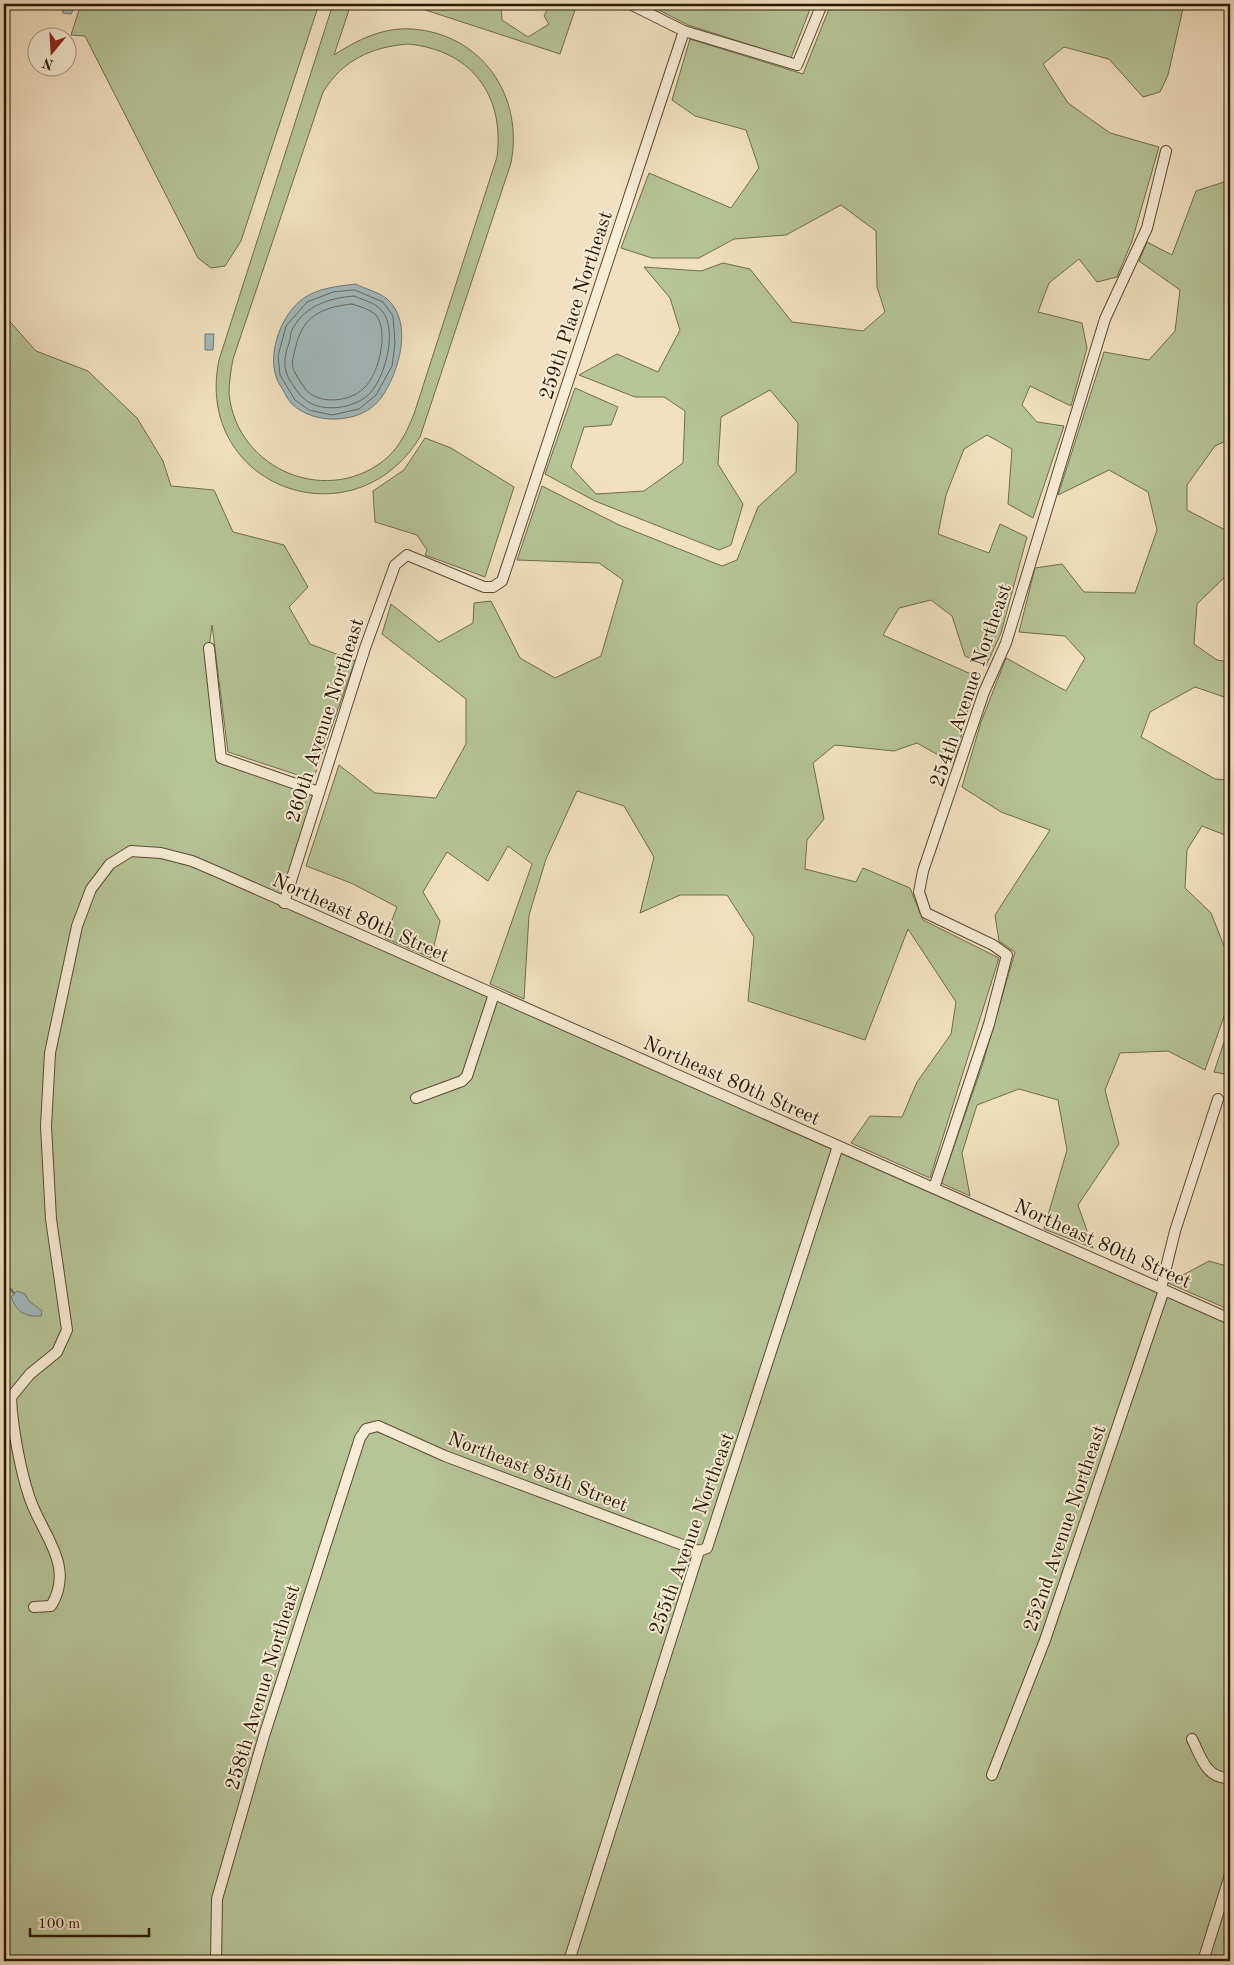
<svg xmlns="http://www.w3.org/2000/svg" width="1234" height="1965" font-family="'Old Standard TT',serif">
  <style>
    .green { fill: #b6c496; stroke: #6f6d4b; fill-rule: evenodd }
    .water { fill: #a1babe; stroke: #717872 }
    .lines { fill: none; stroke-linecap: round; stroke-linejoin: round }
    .shore { stroke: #64685f; stroke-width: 1 }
    .stream { stroke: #717872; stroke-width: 2.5 }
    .minor-casing { stroke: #5a4930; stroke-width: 12 }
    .minor { stroke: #f7ecd6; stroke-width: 10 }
    .labels { text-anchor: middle; stroke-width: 4; stroke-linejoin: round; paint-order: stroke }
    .street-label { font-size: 20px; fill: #281600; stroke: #f7ecd6 }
  </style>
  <rect width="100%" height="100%" fill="#f2e1c0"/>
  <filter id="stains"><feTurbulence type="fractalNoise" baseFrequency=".004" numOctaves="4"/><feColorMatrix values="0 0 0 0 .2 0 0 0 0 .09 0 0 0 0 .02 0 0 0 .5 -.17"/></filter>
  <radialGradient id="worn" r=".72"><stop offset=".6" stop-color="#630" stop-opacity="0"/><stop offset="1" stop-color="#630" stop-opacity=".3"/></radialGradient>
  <!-- green -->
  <g class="green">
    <polygon points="81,4 319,4 241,241 225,266 211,268 198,258 85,36 71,35"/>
    <path d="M333 4H351L334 55C357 40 383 27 412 29 482 34 524 96 511 163L420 437C353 546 193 486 219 360ZM408 44C471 50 505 95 497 157L414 414C408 429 401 444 389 456 331 509 236 471 229 393 229 382 231 370 233 359L323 92C343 60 371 47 408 44Z"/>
    <polygon points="407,4 501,4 502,20 528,37 549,24 544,16 550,4 577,4 560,54"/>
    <polygon points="647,4 812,4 791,58 688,25"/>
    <polygon points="831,4 1184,4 1168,75 1160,92 1143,97 1109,59 1064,47 1043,64 1068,103 1110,133 1159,147 1132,241 1117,277 1097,282 1079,259 1049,283 1038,312 1082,323 1087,348 1071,406 1030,386 1022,405 1037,422 1064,426 1033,518 1008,504 1012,449 987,435 964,449 946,495 938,534 989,553 1000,524 1027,537 1001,633 986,666 965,656 952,616 931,600 899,608 883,635 980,678 969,706 954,764 917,743 894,751 835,745 813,763 824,819 807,840 805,869 856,882 863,868 910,888 923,920 999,958 930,1178 851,1143 870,1116 902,1117 917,1082 951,1034 956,1002 908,929 865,1040 748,1001 754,937 727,895 680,895 640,913 654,857 624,806 577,791 546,859 529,915 524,999 490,984 532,864 508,846 488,881 447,852 423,892 440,921 431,958 385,938 397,907 351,883 306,866 339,765 375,793 436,798 466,744 466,699 382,634 391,604 439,642 473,623 474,603 491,601 520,658 555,678 601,656 623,580 599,563 517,560 542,486 619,525 722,566 737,560 758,507 796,472 798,423 770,390 721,417 718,464 743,504 731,545 719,550 595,501 545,474 575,388 618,407 611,425 584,427 571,467 596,494 644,491 683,463 685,411 664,397 635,397 579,375 617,354 658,372 680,330 670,298 644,267 701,271 723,263 750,269 792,322 863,331 885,312 877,287 876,231 841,205 786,235 734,239 699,258 652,258 621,248 649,173 731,208 759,168 746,130 695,116 672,100 690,39 803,74"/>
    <polygon points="1230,180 1230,439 1215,446 1187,485 1187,510 1229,532 1230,531 1230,572 1197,604 1194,644 1217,660 1230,662 1230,699 1195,687 1150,712 1141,737 1215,779 1230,780 1230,837 1202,826 1187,850 1185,888 1211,913 1230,961 1230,985 1226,1011 1205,1070 1168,1051 1120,1053 1105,1090 1119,1144 1078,1205 1093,1248 1044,1229 1067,1150 1058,1100 1019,1089 977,1105 962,1153 970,1196 941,1183 982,1066 1015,952 999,941 995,915 1050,830 1001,812 962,787 981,722 1006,658 1066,691 1085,658 1065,636 1019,632 1035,568 1062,564 1084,592 1135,593 1157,530 1148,492 1109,470 1058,495 1104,352 1149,360 1175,331 1180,290 1139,261 1147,242 1172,255 1196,191"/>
    <polygon points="4,315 36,351 88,371 137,418 163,461 171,486 214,490 233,532 284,545 308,587 289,607 310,644 355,661 313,780 228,752 212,625 209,648 221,758 319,792 284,903 1230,1319 1230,1961 4,1961"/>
    <polygon points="425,438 451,448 514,487 485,577 425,555 427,550 417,535 375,522 373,491 404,470"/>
    <polygon points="1230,1024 1230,1075 1214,1072"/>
    <polygon points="1209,1261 1230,1267 1230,1310 1168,1283"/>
  </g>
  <!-- water -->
  <g class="water">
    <polygon points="62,4 76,4 71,14 63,13"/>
    <path d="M356 284C365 289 379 292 387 299 414 322 399 373 381 398 362 424 315 426 292 404 287 399 284 391 280 385 264 360 280 314 304 298 318 288 339 286 356 284Z"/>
    <polygon points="205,334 214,334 213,350 205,350"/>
    <path d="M17 1291 25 1294 29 1301 42 1311 41 1316C24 1317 17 1312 11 1297Z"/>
  </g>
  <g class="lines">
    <!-- shore -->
    <g class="shore">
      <polygon points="355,290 383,302 393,316 395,343 392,366 376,395 359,409 332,415 309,410 295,400 280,375 278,356 286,326 307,302 333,292"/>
      <path d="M354 296C361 299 372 302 378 307 400 323 386 375 371 392 358 407 330 412 312 404 301 399 295 388 289 379 282 366 285 355 289 343 291 338 290 332 293 328 306 305 330 298 354 296Z"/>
      <path d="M352 304C359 306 371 310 376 315 389 332 379 373 365 387 355 398 337 402 323 399 315 397 308 394 304 387 289 365 291 366 297 342 305 314 325 307 352 304Z"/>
    </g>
    <!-- stream -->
    <polyline class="stream" points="4,1282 14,1293"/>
    <defs>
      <g id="minor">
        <polyline points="630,4 684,31 797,65 822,4"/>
        <polyline points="1225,4 1230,6"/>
        <polyline points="209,648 221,758 319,792"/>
        <polyline points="284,903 365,648 395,565 407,555 484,587 493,587 502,581 684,31"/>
        <polyline points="416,1098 462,1081 467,1076 494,994"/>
        <polyline points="934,1188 989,1024 1007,955 993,945 926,913 919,892 923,871 984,692 1006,643 1105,319 1147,228 1166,151"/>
        <polyline points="1161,1288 1175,1231 1218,1099"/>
        <path d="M34 1607 51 1606C76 1565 41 1534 29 1496 20 1469 12 1425 11 1397L30 1374 57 1352 67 1330 51 1219 46 1126 50 1053 77 926 91 889 110 864 131 851 161 853 192 861 220 873 1230 1319"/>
        <path d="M1192 1739C1201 1757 1206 1779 1230 1778"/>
        <polyline points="992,1775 1045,1640 1164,1290"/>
        <polyline points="216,1961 217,1899 264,1736 360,1438 366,1429 378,1426 445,1456 699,1551"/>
        <polyline points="569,1961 699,1551 707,1548 838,1146"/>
        <polyline points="1203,1961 1230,1875"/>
      </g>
    </defs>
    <!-- minor casing -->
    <use href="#minor" class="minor-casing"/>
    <!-- minor -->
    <use href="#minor" class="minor"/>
  </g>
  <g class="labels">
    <!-- street labels -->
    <g class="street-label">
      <text transform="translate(575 305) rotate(-72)" y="7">259th Place Northeast</text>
      <text transform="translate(970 685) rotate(-71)" y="7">254th Avenue Northeast</text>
      <text transform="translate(324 720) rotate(-72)" y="7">260th Avenue Northeast</text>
      <text transform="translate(361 917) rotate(24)" y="7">Northeast 80th Street</text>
      <text transform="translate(732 1080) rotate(24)" y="7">Northeast 80th Street</text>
      <text transform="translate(1103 1243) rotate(24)" y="7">Northeast 80th Street</text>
      <text transform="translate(538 1471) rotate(21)" y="7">Northeast 85th Street</text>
      <text transform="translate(1064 1528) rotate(-71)" y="7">252nd Avenue Northeast</text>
      <text transform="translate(691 1533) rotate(-70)" y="7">255th Avenue Northeast</text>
      <text transform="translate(262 1687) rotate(-73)" y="7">258th Avenue Northeast</text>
    </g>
  </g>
  <!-- margin -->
  <rect width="1234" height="1965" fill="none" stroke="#f2e1c0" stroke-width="20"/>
  <rect x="5" y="5" width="1224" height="1955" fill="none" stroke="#281600" stroke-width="2.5"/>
  <rect x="10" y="10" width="1214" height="1945" fill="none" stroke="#281600"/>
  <!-- north arrow -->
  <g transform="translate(52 52) rotate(198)"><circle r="24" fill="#f7ecd6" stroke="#a49680"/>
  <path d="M0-4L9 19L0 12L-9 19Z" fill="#8f2418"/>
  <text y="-8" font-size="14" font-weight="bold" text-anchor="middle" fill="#281600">N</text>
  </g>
  <!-- scale -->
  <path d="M30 1928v8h119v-8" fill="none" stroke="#281600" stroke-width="2.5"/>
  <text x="38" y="1928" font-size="15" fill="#281600" stroke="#f7ecd6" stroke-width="4" paint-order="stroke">100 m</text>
  <rect width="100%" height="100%" filter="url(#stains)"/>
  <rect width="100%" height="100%" fill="url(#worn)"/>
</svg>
